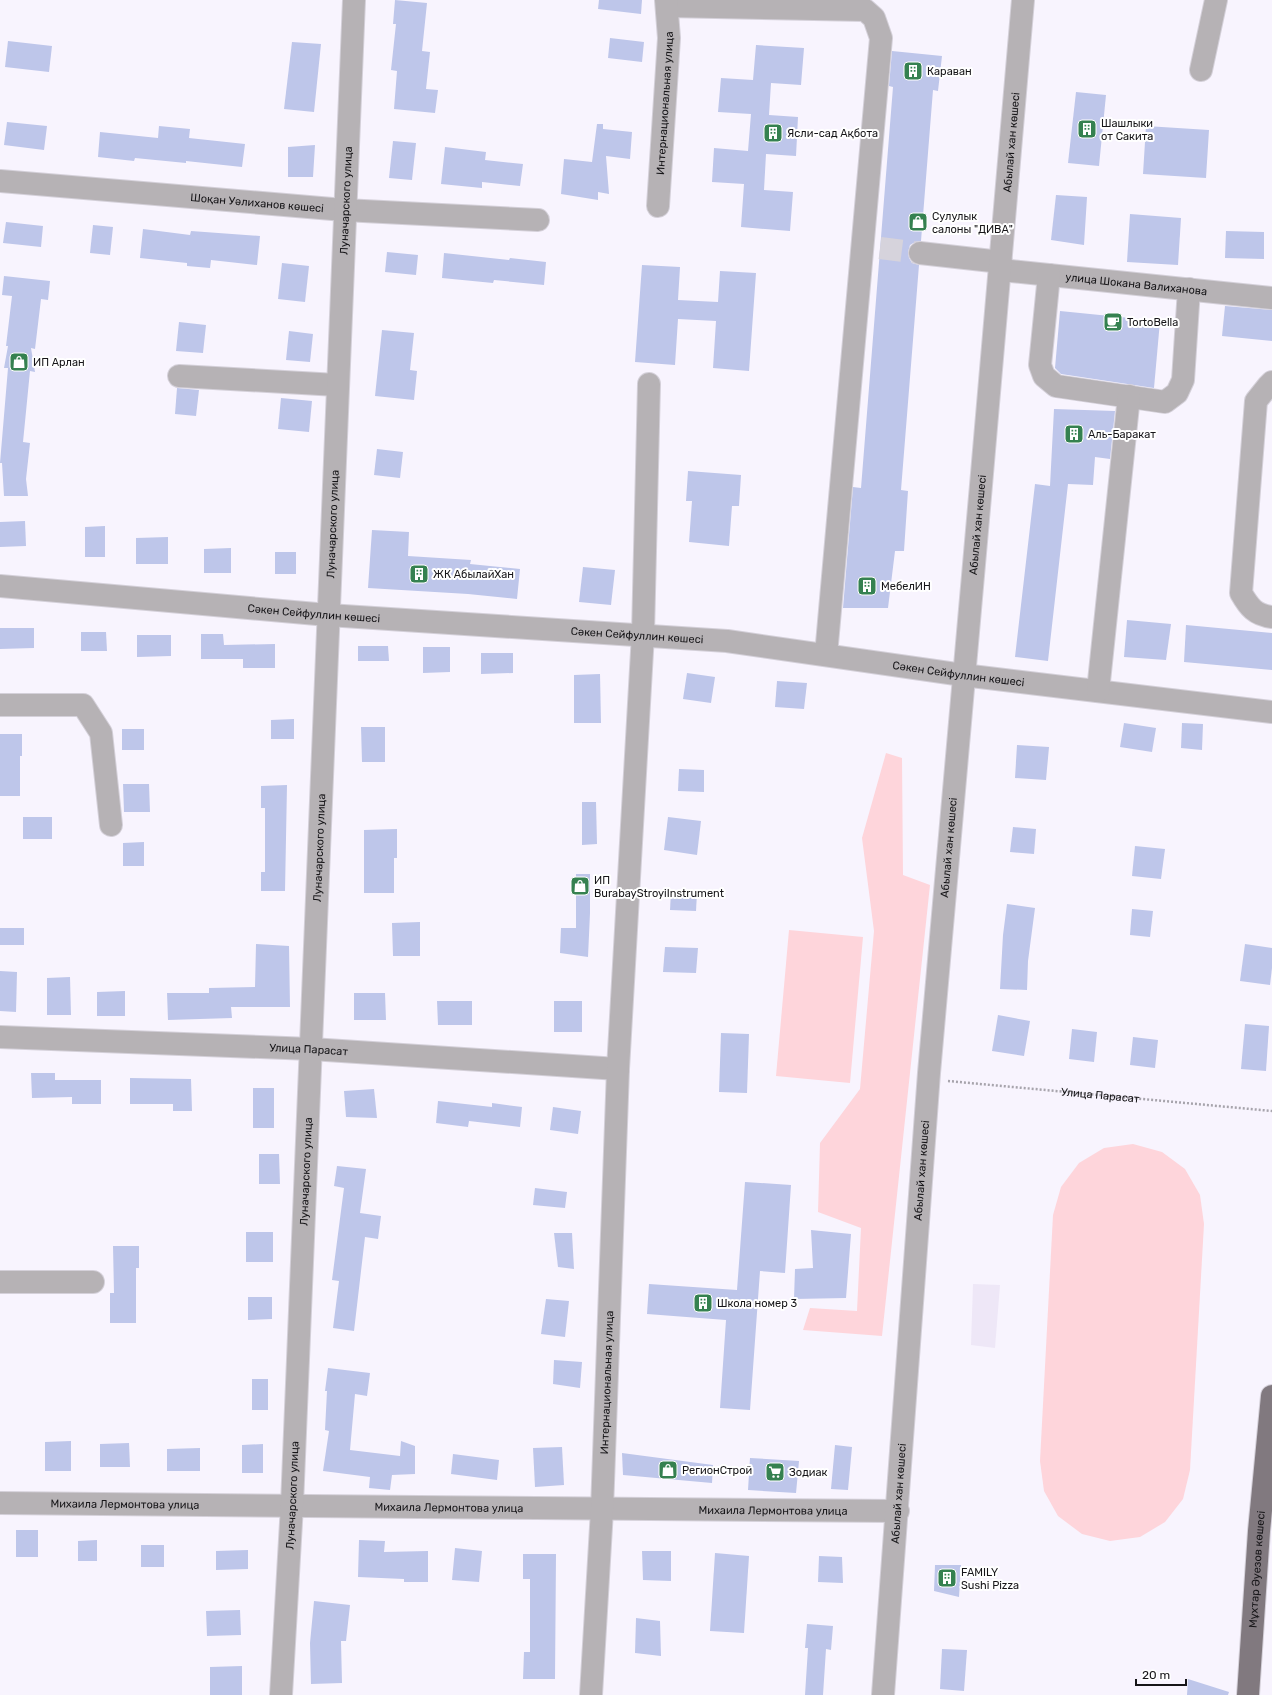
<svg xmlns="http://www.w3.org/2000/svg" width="1272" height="1695" font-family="Rubik,sans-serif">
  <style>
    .built { fill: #eee7f7 }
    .green { fill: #fed5db }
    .building { fill: #bec6ea }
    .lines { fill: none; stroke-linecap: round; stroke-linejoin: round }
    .minor-tunnel { stroke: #d6d3dc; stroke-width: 22; stroke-dasharray: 22 11; stroke-linecap: butt }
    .minor-casing { stroke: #d4d0d9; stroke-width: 24 }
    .major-casing { stroke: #d4d0d9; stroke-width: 24 }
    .path { stroke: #a7a4ac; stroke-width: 2.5; stroke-dasharray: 2 2; stroke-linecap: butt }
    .minor { stroke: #b6b2b5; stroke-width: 22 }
    .major { stroke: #81797f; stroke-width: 22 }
    .labels { text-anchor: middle; stroke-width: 4; stroke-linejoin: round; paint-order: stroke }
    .poi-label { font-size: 11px; fill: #161518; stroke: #fff; text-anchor: start }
    .street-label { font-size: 11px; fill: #161518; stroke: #fff }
  </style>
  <rect width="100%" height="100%" fill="#f8f4fe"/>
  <!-- built -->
  <polygon class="built" points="973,1284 1000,1285 995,1348 971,1345"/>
  <!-- green -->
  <g class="green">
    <polygon points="886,753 902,758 903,875 930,885 882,1336 803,1330 810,1308 857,1311 861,1228 818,1212 820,1143 860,1089 874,931 862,838"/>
    <polygon points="789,930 863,937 850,1083 776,1076"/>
    <polygon points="1133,1144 1162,1152 1185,1169 1200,1195 1204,1224 1190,1470 1183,1499 1165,1522 1140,1537 1110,1541 1082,1534 1058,1516 1044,1491 1040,1461 1053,1215 1061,1187 1079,1163 1104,1148"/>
  </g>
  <!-- building -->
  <g class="building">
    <polygon points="395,0 427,3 422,51 430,52 426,89 438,90 435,113 394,109 397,71 391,70 396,24 393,24"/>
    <polygon points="599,0 642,0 641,14 598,9"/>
    <polygon points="610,38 644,42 642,62 608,58"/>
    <polygon points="8,41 52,46 49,72 5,67"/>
    <polygon points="292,42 321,44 314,112 284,109"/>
    <polygon points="756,45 804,48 801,85 771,83 769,115 798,117 796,156 766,154 764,190 793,192 790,231 741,227 744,184 712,182 714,148 748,151 751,114 718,112 721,78 753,80"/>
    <polygon points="892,51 942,56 938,91 933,90 921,241 915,242 910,245 908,252 909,258 912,263 919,265 901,490 908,491 904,551 895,551 888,608 843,608 853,487 861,488 893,87 889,86"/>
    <polygon points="1076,92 1106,95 1099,166 1068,163"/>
    <polygon points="7,122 47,126 44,150 4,145"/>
    <polygon points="597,124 603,124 603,129 632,132 630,159 606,156 609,194 598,192 598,200 561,194 564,159 592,162"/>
    <polygon points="159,126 190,129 189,138 245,144 242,167 186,161 186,163 135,158 134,161 98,157 100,132 158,138"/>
    <polygon points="1146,126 1209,130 1206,178 1143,174"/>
    <polygon points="393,141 416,143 412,180 389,178"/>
    <polygon points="315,145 313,177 288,177 288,147"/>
    <polygon points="445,147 486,152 485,160 523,164 520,186 482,182 482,188 441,184"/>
    <polygon points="1056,195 1087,197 1084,245 1051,240"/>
    <polygon points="1130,214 1181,218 1178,265 1127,262"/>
    <polygon points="6,222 43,226 41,247 3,243"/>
    <polygon points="93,225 113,227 110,255 90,253"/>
    <polygon points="143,229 190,235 191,231 260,236 257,265 211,260 210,268 187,266 187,263 140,258"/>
    <polygon points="1226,231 1264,232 1264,259 1225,258"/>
    <polygon points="387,252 418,255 416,275 385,272"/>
    <polygon points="444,253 509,260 510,258 546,262 544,285 494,280 493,283 442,278"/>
    <polygon points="282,263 309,266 305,302 278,299"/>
    <polygon points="642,265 680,267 678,300 718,302 720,271 756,273 749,371 713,368 716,321 678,319 675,365 635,362"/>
    <polygon points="4,276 50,281 48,300 41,299 35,349 31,348 35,372 30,371 23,442 30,443 26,479 28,496 4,496 2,463 0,463 8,368 4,368 8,346 6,346 12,296 2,295"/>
    <polygon points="1225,306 1272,310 1272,341 1222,336"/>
    <polygon points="1060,311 1160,321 1154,388 1061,374 1055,368"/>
    <polygon points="179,322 206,325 203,353 176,351"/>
    <polygon points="382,330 414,333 410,370 417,371 414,400 375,396"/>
    <polygon points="289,331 313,334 310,362 286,360"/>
    <polygon points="177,388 199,390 196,416 175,414"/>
    <polygon points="281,398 312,401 309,432 278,429"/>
    <polygon points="1054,409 1115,411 1110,459 1095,457 1093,485 1068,484 1048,661 1015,657 1035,484 1050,486"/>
    <polygon points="377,449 403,452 400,478 374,475"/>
    <polygon points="688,471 741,475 739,506 732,506 729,546 689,542 692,501 686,501"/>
    <polygon points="25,521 26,546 0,547 0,522"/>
    <polygon points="105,526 105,557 85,557 85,527"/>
    <polygon points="372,530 409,532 408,556 471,560 470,564 520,569 517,599 468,594 368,588"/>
    <polygon points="168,537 168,564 136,564 136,538"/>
    <polygon points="231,548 231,573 204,573 204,549"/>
    <rect x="275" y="552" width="21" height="22"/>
    <polygon points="583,567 615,570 611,605 579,602"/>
    <polygon points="1127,620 1171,624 1166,660 1124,657"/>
    <polygon points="1186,625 1272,633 1272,670 1184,662"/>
    <polygon points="0,628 34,628 34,648 0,649"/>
    <polygon points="81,632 106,632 107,651 81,651"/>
    <polygon points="201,634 223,634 224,645 275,644 275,668 243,668 243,659 201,659"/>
    <polygon points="137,635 171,635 171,656 137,657"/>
    <polygon points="358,646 388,646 389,661 358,661"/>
    <polygon points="423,647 450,647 450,672 423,673"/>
    <polygon points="481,653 513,653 513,673 481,674"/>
    <polygon points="687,673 715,677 711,703 683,699"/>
    <polygon points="600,674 601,723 574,723 574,675"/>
    <polygon points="777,681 807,683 804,709 775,707"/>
    <polygon points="294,719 294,739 271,739 271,720"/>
    <polygon points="1124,723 1156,728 1152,752 1120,747"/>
    <polygon points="1182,723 1203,724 1202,750 1181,748"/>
    <polygon points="361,727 385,727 385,762 362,762"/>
    <rect x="122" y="729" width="22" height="21"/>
    <polygon points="0,734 22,734 22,756 20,756 20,796 0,796"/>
    <polygon points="1017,745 1049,747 1046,780 1015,778"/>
    <polygon points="679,769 704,770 704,792 678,791"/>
    <polygon points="123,784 149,784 150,812 124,812"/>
    <polygon points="287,785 285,891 261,891 261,872 265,872 265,808 261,808 261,786"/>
    <polygon points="582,802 596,802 597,844 582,845"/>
    <rect x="23" y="817" width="29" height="22"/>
    <polygon points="668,817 701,821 697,855 664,850"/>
    <polygon points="1013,827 1036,829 1034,854 1010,852"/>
    <polygon points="397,829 397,858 394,858 394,893 364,893 364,830"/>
    <polygon points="144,842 144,866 123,866 123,843"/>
    <polygon points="1135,846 1165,849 1161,879 1132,876"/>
    <polygon points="576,874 590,874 590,913 588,957 560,953 561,928 576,928"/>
    <polygon points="671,892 697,893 696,911 670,910"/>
    <polygon points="1007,904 1035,908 1028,961 1027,990 1000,989 1003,935"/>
    <polygon points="1132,909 1153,911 1150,937 1130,935"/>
    <polygon points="420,922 420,956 393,956 392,923"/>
    <rect x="0" y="928" width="24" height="17"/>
    <polygon points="256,944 289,946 290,1007 231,1007 232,1018 168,1020 167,993 209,993 209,988 255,987"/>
    <polygon points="1245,944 1272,948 1272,968 1270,985 1240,981"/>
    <polygon points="665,947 698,948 696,973 663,972"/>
    <polygon points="0,971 17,972 16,1012 0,1011"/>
    <polygon points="70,977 71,1015 47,1015 47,978"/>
    <polygon points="125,991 125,1016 97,1016 97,992"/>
    <polygon points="354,993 385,993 386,1020 354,1020"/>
    <polygon points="437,1001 472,1001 472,1025 438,1025"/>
    <rect x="554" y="1001" width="28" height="31"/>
    <polygon points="998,1015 1030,1021 1024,1056 992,1051"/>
    <polygon points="1245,1024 1269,1026 1266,1071 1241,1069"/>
    <polygon points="1072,1029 1097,1032 1094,1062 1069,1059"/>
    <polygon points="721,1033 749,1034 747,1093 719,1092"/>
    <polygon points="1133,1037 1158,1040 1155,1068 1130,1065"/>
    <polygon points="31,1073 55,1073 55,1080 101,1080 101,1104 72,1104 72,1097 32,1098"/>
    <polygon points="130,1078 191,1079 192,1111 173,1111 173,1104 130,1104"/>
    <rect x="253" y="1088" width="21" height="40"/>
    <polygon points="374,1089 377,1118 346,1117 344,1091"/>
    <polygon points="438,1101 492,1107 492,1103 522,1107 520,1127 469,1121 468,1127 436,1123"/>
    <polygon points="553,1107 581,1111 578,1134 550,1130"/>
    <polygon points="259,1154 279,1154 280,1184 259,1184"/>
    <polygon points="337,1166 366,1169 360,1213 381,1216 378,1239 365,1237 354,1331 333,1328 339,1281 332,1280 344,1188 334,1186"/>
    <polygon points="745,1182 791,1185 785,1273 760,1271 750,1410 720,1408 726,1320 647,1314 649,1284 737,1290"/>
    <polygon points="535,1188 567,1192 565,1208 533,1205"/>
    <polygon points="811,1230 851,1234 846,1298 794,1299 795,1269 813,1268"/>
    <rect x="246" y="1232" width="27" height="30"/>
    <polygon points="554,1233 572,1233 574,1269 558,1267"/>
    <polygon points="113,1246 139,1246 139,1268 136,1268 136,1323 110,1323 110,1293 114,1293"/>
    <polygon points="248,1297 272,1297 272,1319 248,1320"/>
    <polygon points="546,1299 569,1301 565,1337 541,1334"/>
    <polygon points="554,1360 582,1362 580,1388 553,1384"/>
    <polygon points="328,1368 370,1373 367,1396 355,1394 350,1450 400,1456 401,1441 415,1446 415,1474 392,1475 390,1490 369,1488 370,1477 323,1471 329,1431 325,1430 327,1391 325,1391"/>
    <rect x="252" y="1379" width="16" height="31"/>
    <polygon points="71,1441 71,1471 45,1471 45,1442"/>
    <polygon points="129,1443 130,1467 100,1467 100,1444"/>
    <polygon points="263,1444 263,1473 242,1473 242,1445"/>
    <polygon points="835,1445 852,1447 848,1490 831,1489"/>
    <polygon points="562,1447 564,1485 535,1487 533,1448"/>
    <polygon points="200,1448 200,1471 167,1471 167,1449"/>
    <polygon points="622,1453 713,1465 712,1483 623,1475"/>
    <polygon points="453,1454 499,1460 497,1480 451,1474"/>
    <polygon points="750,1458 799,1461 796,1493 748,1490"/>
    <rect x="16" y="1530" width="22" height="27"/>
    <polygon points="97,1540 97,1561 78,1561 78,1541"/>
    <polygon points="359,1540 385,1541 384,1552 428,1551 428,1582 404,1582 404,1579 358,1577"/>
    <rect x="141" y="1545" width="23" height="22"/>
    <polygon points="455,1548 482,1551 479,1582 452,1580"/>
    <polygon points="248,1550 248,1569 216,1570 216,1551"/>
    <polygon points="642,1551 671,1551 671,1581 643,1580"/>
    <polygon points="715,1553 749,1556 744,1633 710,1631"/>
    <polygon points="523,1554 556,1554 555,1679 523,1679 524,1652 530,1652 530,1579 523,1579"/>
    <polygon points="819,1556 842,1557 843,1583 818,1582"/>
    <polygon points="935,1565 961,1565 959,1597 934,1591"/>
    <polygon points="314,1601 350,1605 346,1641 341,1641 342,1683 311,1684 310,1643"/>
    <polygon points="240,1610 241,1635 207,1636 206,1611"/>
    <polygon points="636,1618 660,1621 661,1656 635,1653"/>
    <polygon points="807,1624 833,1626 831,1650 826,1649 823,1695 805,1695 808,1648 805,1648"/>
    <polygon points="942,1649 967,1650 964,1691 940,1689"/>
    <polygon points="242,1666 242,1695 210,1695 210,1667"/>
    <polygon points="1188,1679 1229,1692 1228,1695 1187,1695"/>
  </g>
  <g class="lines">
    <!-- minor-tunnel -->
    <polyline class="minor-tunnel" points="880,248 920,253"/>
    <defs>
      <g id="minor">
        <polyline points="667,6 865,10 874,18 881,38 826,655"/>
        <polyline points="1201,70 1216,0"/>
        <path id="s2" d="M0 181 344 210 538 220"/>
        <path id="s3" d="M658 206 669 38 666 0"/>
        <polyline points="920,253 1001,262"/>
        <path id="s4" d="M1001 270 1272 298"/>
        <polyline points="1049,275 1040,365 1044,376 1056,386 1165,402 1177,393 1183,380 1189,289"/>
        <polyline points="179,376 337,385"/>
        <path d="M1272 382 1268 386 1256 401 1241 593C1249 607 1255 615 1272 617"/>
        <path id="s5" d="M0 586 328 615 727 641 963 675 1272 712"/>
        <polyline points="1098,691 1129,396"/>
        <polyline points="0,705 83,705 101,733 111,825"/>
        <path id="s6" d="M0 1037 311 1049 618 1069"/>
        <polyline points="0,1282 93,1282"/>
        <path id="s7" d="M0 1503C299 1505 599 1510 898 1511"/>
        <path id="s8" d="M281 1695 292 1505 354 0"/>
        <path id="s9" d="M591 1695 602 1510 618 1069 643 634 649 384"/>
        <path id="s10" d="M883 1695C900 1488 912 1280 929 1073 959 715 994 358 1023 0"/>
      </g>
      <g id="major">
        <path id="s11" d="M1248 1695 1259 1531 1272 1396"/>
      </g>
    </defs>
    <!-- minor casing -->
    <use href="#minor" class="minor-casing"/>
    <!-- major casing -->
    <use href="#major" class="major-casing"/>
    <!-- path -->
    <path class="path" id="s1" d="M948 1081 1272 1111"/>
    <!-- minor -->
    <use href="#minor" class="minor"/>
    <!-- major -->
    <use href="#major" class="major"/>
  </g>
  <!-- icons -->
  <defs>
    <symbol id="building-square" viewBox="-11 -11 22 22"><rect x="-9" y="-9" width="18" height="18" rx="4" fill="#358150" stroke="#fff"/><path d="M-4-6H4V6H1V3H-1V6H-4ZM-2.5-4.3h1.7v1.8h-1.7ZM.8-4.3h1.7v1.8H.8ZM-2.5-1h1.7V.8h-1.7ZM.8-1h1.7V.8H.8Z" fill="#fff"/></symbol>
    <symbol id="shop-square" viewBox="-11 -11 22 22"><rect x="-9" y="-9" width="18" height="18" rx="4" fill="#358150" stroke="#fff"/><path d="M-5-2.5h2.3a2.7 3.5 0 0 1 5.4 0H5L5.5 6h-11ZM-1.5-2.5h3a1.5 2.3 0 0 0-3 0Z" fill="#fff"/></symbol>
    <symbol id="cafe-square" viewBox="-11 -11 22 22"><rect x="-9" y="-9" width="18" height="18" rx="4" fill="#358150" stroke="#fff"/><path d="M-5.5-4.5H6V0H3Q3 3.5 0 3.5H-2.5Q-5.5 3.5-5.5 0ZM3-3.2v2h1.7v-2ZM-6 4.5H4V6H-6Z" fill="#fff"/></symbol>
    <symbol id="supermarket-square" viewBox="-11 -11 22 22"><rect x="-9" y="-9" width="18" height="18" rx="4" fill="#358150" stroke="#fff"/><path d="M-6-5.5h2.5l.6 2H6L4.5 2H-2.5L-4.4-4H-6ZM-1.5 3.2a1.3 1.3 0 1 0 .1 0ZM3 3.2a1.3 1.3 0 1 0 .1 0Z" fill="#fff"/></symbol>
  </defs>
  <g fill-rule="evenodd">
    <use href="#building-square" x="902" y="60" width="22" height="22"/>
    <use href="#building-square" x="1076" y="118" width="22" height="22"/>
    <use href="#building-square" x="762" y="122" width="22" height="22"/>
    <use href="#shop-square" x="907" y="211" width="22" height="22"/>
    <use href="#cafe-square" x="1102" y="311" width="22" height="22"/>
    <use href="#shop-square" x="8" y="351" width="22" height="22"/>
    <use href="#building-square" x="1063" y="423" width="22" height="22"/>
    <use href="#building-square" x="408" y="563" width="22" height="22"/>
    <use href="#building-square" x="856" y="575" width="22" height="22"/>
    <use href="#shop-square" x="569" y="875" width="22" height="22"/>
    <use href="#building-square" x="692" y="1292" width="22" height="22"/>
    <use href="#shop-square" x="657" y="1459" width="22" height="22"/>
    <use href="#supermarket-square" x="764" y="1461" width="22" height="22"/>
    <use href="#building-square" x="936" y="1567" width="22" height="22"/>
  </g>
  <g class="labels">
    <!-- poi labels -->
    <g class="poi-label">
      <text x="927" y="75">Караван</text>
      <text x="1101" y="127">Шашлыки<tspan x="1101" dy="13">от Сакита</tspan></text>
      <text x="787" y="137">Ясли-сад Ақбота</text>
      <text x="932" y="220">Сулулык<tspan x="932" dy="13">салоны "ДИВА"</tspan></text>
      <text x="1127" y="326">TortoBella</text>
      <text x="33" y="366">ИП Арлан</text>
      <text x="1088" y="438">Аль-Баракат</text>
      <text x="433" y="578">ЖК АбылайХан</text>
      <text x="881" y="590">МебелИН</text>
      <text x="594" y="884">ИП<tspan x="594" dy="13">BurabayStroyiInstrument</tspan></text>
      <text x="717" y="1307">Школа номер 3</text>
      <text x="682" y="1474">РегионСтрой</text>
      <text x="789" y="1476">Зодиак</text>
      <text x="961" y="1576">FAMILY<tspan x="961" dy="13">Sushi Pizza</tspan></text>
    </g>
    <!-- street labels -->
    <g class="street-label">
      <text dy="4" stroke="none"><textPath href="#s3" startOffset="103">Интернациональная улица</textPath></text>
      <text dy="4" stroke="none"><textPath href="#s10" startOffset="1558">Абылай хан көшесі</textPath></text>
      <text dy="4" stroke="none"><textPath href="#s8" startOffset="1496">Луначарского улица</textPath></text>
      <text dy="4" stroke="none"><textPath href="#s2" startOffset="258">Шоқан Уәлиханов көшесі</textPath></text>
      <text dy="4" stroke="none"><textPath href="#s4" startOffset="136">улица Шокана Валиханова</textPath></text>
      <text dy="4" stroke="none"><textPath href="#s8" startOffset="1172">Луначарского улица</textPath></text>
      <text dy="4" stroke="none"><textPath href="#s10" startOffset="1174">Абылай хан көшесі</textPath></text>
      <text dy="4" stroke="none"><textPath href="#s5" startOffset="315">Сәкен Сейфуллин көшесі</textPath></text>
      <text dy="4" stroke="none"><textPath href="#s5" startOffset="639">Сәкен Сейфуллин көшесі</textPath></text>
      <text dy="4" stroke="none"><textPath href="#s5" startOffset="963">Сәкен Сейфуллин көшесі</textPath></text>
      <text dy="4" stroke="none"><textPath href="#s10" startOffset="850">Абылай хан көшесі</textPath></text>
      <text dy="4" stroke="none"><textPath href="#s8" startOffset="848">Луначарского улица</textPath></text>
      <text dy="4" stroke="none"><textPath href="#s6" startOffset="309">Улица Парасат</textPath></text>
      <text dy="4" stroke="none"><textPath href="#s1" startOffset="153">Улица Парасат</textPath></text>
      <text dy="4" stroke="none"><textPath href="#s10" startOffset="526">Абылай хан көшесі</textPath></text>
      <text dy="4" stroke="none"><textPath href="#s8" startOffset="524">Луначарского улица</textPath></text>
      <text dy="4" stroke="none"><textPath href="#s9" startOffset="313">Интернациональная улица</textPath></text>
      <text dy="4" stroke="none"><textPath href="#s10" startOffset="202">Абылай хан көшесі</textPath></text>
      <text dy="4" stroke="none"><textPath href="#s8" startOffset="200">Луначарского улица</textPath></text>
      <text dy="4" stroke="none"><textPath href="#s7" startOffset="125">Михаила Лермонтова улица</textPath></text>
      <text dy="4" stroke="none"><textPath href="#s7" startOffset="449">Михаила Лермонтова улица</textPath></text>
      <text dy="4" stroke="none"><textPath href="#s7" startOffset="773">Михаила Лермонтова улица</textPath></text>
      <text dy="4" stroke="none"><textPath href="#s11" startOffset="126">Мұхтар Әуезов көшесі</textPath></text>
    </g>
  </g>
  <!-- scale -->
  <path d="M1136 1679v6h50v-6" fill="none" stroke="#161518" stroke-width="2"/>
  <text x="1142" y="1679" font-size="12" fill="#161518" stroke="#ffffff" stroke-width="3" paint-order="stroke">20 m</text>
</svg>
